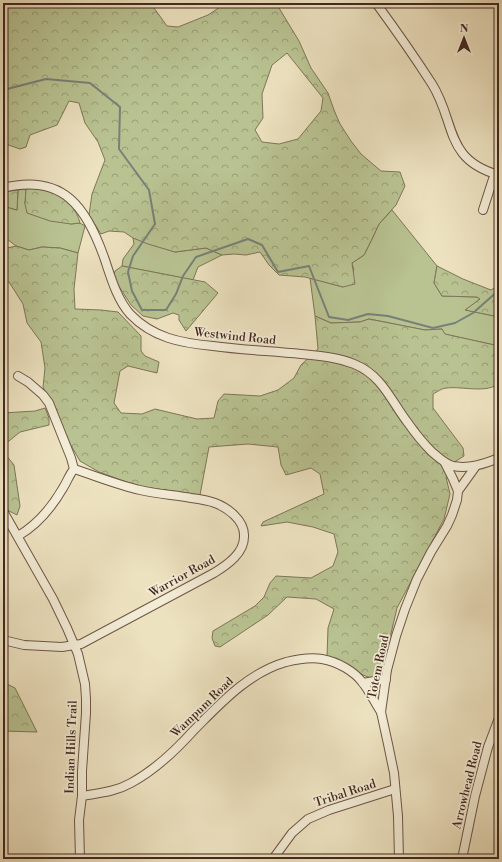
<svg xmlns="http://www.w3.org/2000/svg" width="502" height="862" font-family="'Libre Bodoni',serif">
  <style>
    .green { fill: #b9c392; stroke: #7e7658 }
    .forest { fill: url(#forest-crowns); stroke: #7e7658; fill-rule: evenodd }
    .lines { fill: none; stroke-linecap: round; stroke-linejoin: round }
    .stream { stroke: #778179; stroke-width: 2 }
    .street-casing { stroke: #6e5647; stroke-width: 10 }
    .street { stroke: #f3ecd6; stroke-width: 8 }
    .labels { text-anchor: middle; stroke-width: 3.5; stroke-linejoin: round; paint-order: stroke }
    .street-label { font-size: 12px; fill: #43281f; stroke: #f3ecd6 }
  </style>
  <defs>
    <pattern id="forest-crowns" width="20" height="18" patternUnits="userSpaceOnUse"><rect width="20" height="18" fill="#b9c392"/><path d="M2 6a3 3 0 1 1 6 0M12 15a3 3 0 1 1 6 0" fill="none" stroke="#989e77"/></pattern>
  </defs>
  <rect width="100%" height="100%" fill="#ede2c0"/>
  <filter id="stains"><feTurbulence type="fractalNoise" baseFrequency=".005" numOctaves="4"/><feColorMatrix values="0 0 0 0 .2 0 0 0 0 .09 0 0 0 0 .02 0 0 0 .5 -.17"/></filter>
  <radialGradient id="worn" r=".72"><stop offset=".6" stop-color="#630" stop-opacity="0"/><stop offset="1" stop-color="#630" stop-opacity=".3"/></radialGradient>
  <!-- green -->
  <g class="green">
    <polygon points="26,189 25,204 71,224 80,223 85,226 78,253 60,248 42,247 29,250 16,246 7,239 3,222 3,206 17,210 18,190"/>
    <polygon points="392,210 437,266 434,283 442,296 477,297 480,299 466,310 499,317 499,346 444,334 442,329 425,330 369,319 360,322 331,323 315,316 310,278 343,287 354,270 352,263 364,255 372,239 379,224"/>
    <polygon points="133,238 137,239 175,252 206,248 222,255 198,267 193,280 122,266 123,259 134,244"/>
  </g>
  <!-- forest -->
  <g class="forest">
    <path d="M3 3H153L154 8 167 26 178 27 208 15 226 3H276L299 41 311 68 328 93 334 110 340 124 351 141 361 154 381 171 400 172 405 186 396 205 379 224 372 239 364 255 352 263 355 284 343 287 305 277 279 275 269 265 260 252 246 255 234 254 222 255 206 248 175 252 148 244 133 238 124 232 109 231 101 234 89 215 92 194 105 160 98 142 85 123 79 103 69 101 57 125 30 135 26 147 20 149 3 143ZM287 53 323 98 321 111 298 139 279 144 262 142 255 130 263 118 262 94 272 65Z"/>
    <polygon points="499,69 499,98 495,92 495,72"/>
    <path d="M36 188C42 190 50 191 55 193 67 199 77 210 80 223L71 224 50 221 27 213 25 204 26 189Z"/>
    <polygon points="18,190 17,210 3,206 3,192"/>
    <path d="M16 246 29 250 42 247 60 248 78 253 74 289 75 309 101 310 118 312 141 336V351L145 356 159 362 157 373 128 366 120 371 114 403 121 413 142 414 155 409 197 419 214 418 218 401 224 394 260 396 278 390 294 378 301 365 318 349 315 316 331 323 360 322 369 319 425 330 442 329 445 334 499 346V383C488 394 462 386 447 388 442 388 437 392 433 394V408L463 448 464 456 456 461 446 477 450 494 444 519 397 608 386 655 380 673 371 678 363 675 353 668 327 657 328 628 334 609 316 599 287 597 268 615 220 647 215 646 212 638 213 631 255 606 264 597 270 583 276 576 311 578 333 566 338 552 334 534 313 527 287 522 261 526 263 522 324 494 320 474 311 468 286 475 281 465 278 447 248 444 209 447 200 495 138 486 99 472 80 461 65 435 43 387 45 368 41 342 27 323 23 304 9 282H3V249Z"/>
    <polygon points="122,266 205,282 218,293 186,331 179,320 179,315 173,313 157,319 143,316 131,305 113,277 115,271"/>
    <polygon points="437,266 463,279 491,290 499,285 499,317 465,310 480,299 477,297 442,296 434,283"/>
    <polygon points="45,408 49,418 49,425 20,432 4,445 5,454 14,465 20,506 17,515 5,509 3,504 3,413 35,411"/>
    <polygon points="3,683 5,683 15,688 37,732 3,731"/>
  </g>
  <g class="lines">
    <!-- stream -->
    <polyline class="stream" points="3,90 46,79 90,83 120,107 119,149 149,190 155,224 133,256 128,272 132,291 142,310 166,310 176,294 183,276 196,257 248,239 262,245 278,272 309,266 329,317 348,320 368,314 388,316 433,328 455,323 473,313 499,290"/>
    <defs>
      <g id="street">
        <path d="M376 3C395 29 414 56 432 84 456 122 444 160 499 175"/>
        <path d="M3 188C64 173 87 208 105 260 111 278 117 299 130 314 153 338 181 343 213 346 242 350 272 351 301 354 319 356 337 357 354 364 382 375 391 401 408 423 415 433 423 443 432 452 438 457 445 464 453 466 469 469 484 464 499 458"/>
        <polyline points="483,210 492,182 495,174"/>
        <polyline points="458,491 476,466"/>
        <polyline points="3,511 53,599 67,628 78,654 85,684 86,699 86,713 82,771 82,796 79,820 80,859"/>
        <path d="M18 536C37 525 52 507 63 488 67 482 69 475 74 469L71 458 49 403 43 395 28 382 18 376"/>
        <path d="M3 640 24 645 62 647 81 644 214 573C227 565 245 553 244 535 244 520 228 508 215 503 207 500 199 499 191 498 174 495 157 494 140 490 118 485 96 476 74 469"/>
        <polyline points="363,683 386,679"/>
        <path d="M82 796C99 793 115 792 131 783 153 771 177 749 194 730 221 703 248 673 286 662 298 659 310 657 322 659 338 662 354 671 363 683 370 692 375 703 381 712"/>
        <polyline points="273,859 292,833 308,819 329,810 395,789"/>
        <polyline points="399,859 398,816 394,773 388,744 381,712 387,670 396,636 405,609 417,579 431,552 447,526 452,515 457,500 458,491 453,479 445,463"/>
        <polyline points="462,859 475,796 488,747 499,718"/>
      </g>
    </defs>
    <!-- street casing -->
    <use href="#street" class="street-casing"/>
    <!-- street -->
    <use href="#street" class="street"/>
  </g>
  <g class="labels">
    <!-- street labels -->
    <g class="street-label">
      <text transform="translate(235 336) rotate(6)" y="4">Westwind Road</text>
      <text transform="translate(182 576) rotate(-29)" y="4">Warrior Road</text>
      <text transform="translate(378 667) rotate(-78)" y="4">Totem Road</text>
      <text transform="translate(202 707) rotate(-44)" y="4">Wampum Road</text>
      <text transform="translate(71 747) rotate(-88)" y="4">Indian Hills Trail</text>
      <text transform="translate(467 785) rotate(-76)" y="4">Arrowhead Road</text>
      <text transform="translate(345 793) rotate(-18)" y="4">Tribal Road</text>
    </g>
  </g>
  <!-- margin -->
  <rect width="502" height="862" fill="none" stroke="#ede2c0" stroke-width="16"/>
  <rect x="4" y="4" width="494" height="854" fill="none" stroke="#43281f" stroke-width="2"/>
  <rect x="8" y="8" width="486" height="846" fill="none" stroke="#43281f"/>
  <!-- north arrow -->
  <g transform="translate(464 38)" stroke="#f3ecd6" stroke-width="3" paint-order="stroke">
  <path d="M0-3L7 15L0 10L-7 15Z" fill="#43281f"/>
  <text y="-6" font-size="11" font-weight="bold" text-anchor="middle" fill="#43281f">N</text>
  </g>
  <rect width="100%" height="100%" filter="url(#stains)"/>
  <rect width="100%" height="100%" fill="url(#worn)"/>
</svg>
